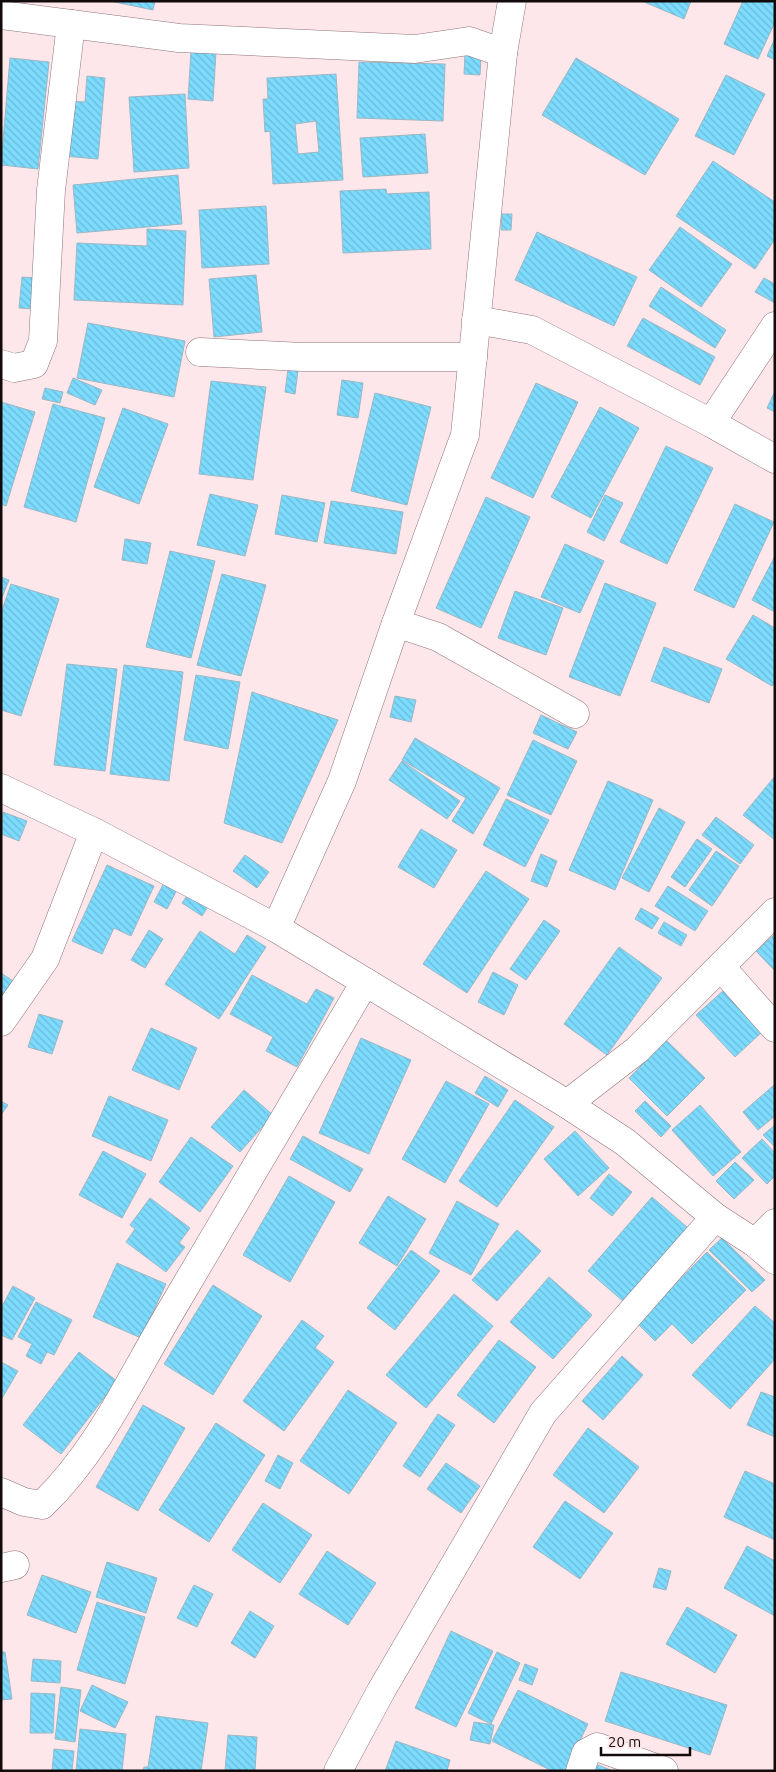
<svg xmlns="http://www.w3.org/2000/svg" width="776" height="1772" font-family="Ubuntu,sans-serif">
  <style>
    .building { fill: url(#building-back-hatch); stroke: #9db7c2; fill-rule: evenodd }
    .lines { fill: none; stroke-linecap: round; stroke-linejoin: round }
    .minor-casing { stroke: #8e747a; stroke-width: 29 }
    .minor { stroke: #fff; stroke-width: 28 }
  </style>
  <defs>
    <pattern id="building-back-hatch" width="6" height="6" patternUnits="userSpaceOnUse" patternTransform="scale(1.25)"><rect width="6" height="6" fill="#7cdbfe"/><path d="M-1 5l2 2M0 0l6 6M5-1l2 2" fill="none" stroke="#6abbd8"/></pattern>
  </defs>
  <rect width="100%" height="100%" fill="#fee7eb"/>
  <!-- building -->
  <g class="building">
    <polygon points="110,1 155,1 153,10"/>
    <polygon points="642,1 691,1 684,19"/>
    <polygon points="743,1 775,1 775,22 758,59 724,44"/>
    <polygon points="775,38 775,60 767,56"/>
    <polygon points="191,51 216,52 213,101 188,99"/>
    <polygon points="465,55 481,56 480,75 464,74"/>
    <polygon points="10,58 49,62 38,169 1,165"/>
    <polygon points="576,58 679,119 645,175 542,115"/>
    <polygon points="359,62 445,64 443,121 357,118"/>
    <path d="M336 74 343 180 273 184 270 131 265 132 263 99H268L267 78ZM316 121 319 152 298 154 295 124Z"/>
    <polygon points="726,75 765,94 734,155 695,136"/>
    <polygon points="87,76 105,78 98,159 63,156 68,101 85,102"/>
    <polygon points="185,94 189,168 134,172 129,97"/>
    <polygon points="425,134 428,173 363,177 360,138"/>
    <polygon points="713,161 775,202 775,239 755,269 676,216"/>
    <polygon points="178,175 182,224 77,233 73,185"/>
    <polygon points="386,189 387,194 429,192 431,249 343,253 340,191"/>
    <polygon points="266,206 269,264 202,268 199,210"/>
    <polygon points="502,214 512,214 511,230 501,230"/>
    <polygon points="680,227 732,264 701,307 649,270"/>
    <polygon points="147,229 186,231 183,305 74,300 77,243 147,246"/>
    <polygon points="537,232 637,277 614,326 515,280"/>
    <polygon points="256,275 262,332 214,337 209,279"/>
    <polygon points="22,277 36,278 34,309 19,308"/>
    <polygon points="764,278 775,284 775,303 755,292"/>
    <polygon points="661,287 726,330 715,348 649,306"/>
    <polygon points="643,318 715,357 700,385 627,346"/>
    <polygon points="88,323 185,341 174,397 77,378"/>
    <polygon points="288,369 298,370 295,394 285,392"/>
    <polygon points="73,378 102,390 95,405 67,393"/>
    <polygon points="342,380 363,383 358,418 337,415"/>
    <polygon points="211,381 266,387 253,480 199,474"/>
    <polygon points="536,383 578,402 533,498 491,478"/>
    <polygon points="45,388 63,392 60,403 42,399"/>
    <polygon points="775,391 775,412 767,408"/>
    <polygon points="375,393 431,407 407,505 351,491"/>
    <polygon points="1,402 35,412 6,506 1,504"/>
    <polygon points="53,404 105,418 76,522 24,507"/>
    <polygon points="600,407 639,428 591,518 551,497"/>
    <polygon points="123,408 168,424 139,504 94,487"/>
    <polygon points="666,446 713,468 667,564 620,542"/>
    <polygon points="210,494 258,505 245,556 197,545"/>
    <polygon points="282,495 325,503 317,542 275,534"/>
    <polygon points="605,495 623,503 604,541 587,532"/>
    <polygon points="486,497 530,517 481,628 436,608"/>
    <polygon points="331,501 403,512 396,554 324,543"/>
    <polygon points="735,504 774,522 734,608 694,590"/>
    <polygon points="125,539 151,543 147,564 122,560"/>
    <polygon points="565,544 604,561 580,613 541,597"/>
    <polygon points="170,551 215,561 191,658 146,647"/>
    <polygon points="775,556 775,612 752,600"/>
    <polygon points="222,574 266,585 241,676 197,665"/>
    <polygon points="1,577 9,580 1,600"/>
    <polygon points="605,583 656,603 620,696 569,677"/>
    <polygon points="11,584 59,599 21,716 1,710 1,613"/>
    <polygon points="515,591 563,608 546,655 498,638"/>
    <polygon points="753,615 775,628 775,682 772,686 726,659"/>
    <polygon points="664,647 722,669 709,703 651,681"/>
    <polygon points="67,664 117,669 105,771 54,765"/>
    <polygon points="124,665 183,672 169,781 110,774"/>
    <polygon points="196,675 240,682 228,749 184,740"/>
    <polygon points="252,692 338,720 282,843 224,823"/>
    <polygon points="395,696 416,700 411,722 390,717"/>
    <polygon points="541,715 577,732 568,749 533,733"/>
    <polygon points="415,738 500,788 473,834 452,821 466,798 402,760"/>
    <polygon points="533,740 577,761 551,815 507,795"/>
    <polygon points="402,761 460,801 447,819 389,780"/>
    <polygon points="775,776 775,840 743,815"/>
    <polygon points="608,781 653,800 615,890 569,870"/>
    <polygon points="506,799 549,820 525,867 483,845"/>
    <polygon points="659,808 685,822 649,892 622,878"/>
    <polygon points="3,812 27,821 19,841 1,834"/>
    <polygon points="716,817 754,845 740,864 702,835"/>
    <polygon points="421,829 457,850 434,888 398,867"/>
    <polygon points="697,839 712,849 685,887 671,877"/>
    <polygon points="716,851 739,866 712,906 689,890"/>
    <polygon points="541,854 557,861 547,887 531,881"/>
    <polygon points="245,855 269,872 257,888 233,871"/>
    <polygon points="107,865 154,886 131,936 114,928 102,954 72,941"/>
    <polygon points="486,871 529,899 467,993 423,964"/>
    <polygon points="166,879 179,886 167,909 154,902"/>
    <polygon points="668,886 708,911 695,931 655,906"/>
    <polygon points="189,893 209,905 202,916 182,903"/>
    <polygon points="641,908 659,918 652,929 635,919"/>
    <polygon points="544,920 560,931 526,980 510,969"/>
    <polygon points="664,922 687,935 681,946 658,933"/>
    <polygon points="149,930 163,939 145,968 131,960"/>
    <polygon points="200,931 235,954 247,935 266,947 219,1019 165,984"/>
    <polygon points="775,934 775,971 756,951"/>
    <polygon points="619,947 662,978 607,1055 564,1024"/>
    <polygon points="493,972 518,985 504,1015 478,1002"/>
    <polygon points="1,973 13,981 1,999"/>
    <polygon points="252,975 307,1004 316,989 334,998 297,1067 266,1051 273,1037 230,1014"/>
    <polygon points="724,990 762,1032 735,1057 696,1015"/>
    <polygon points="39,1014 63,1021 52,1054 28,1047"/>
    <polygon points="151,1028 197,1048 179,1090 132,1070"/>
    <polygon points="361,1038 411,1060 369,1154 319,1133"/>
    <polygon points="666,1040 705,1078 667,1116 629,1078"/>
    <polygon points="485,1076 508,1090 498,1107 475,1093"/>
    <polygon points="446,1081 489,1104 445,1183 402,1159"/>
    <polygon points="774,1085 775,1116 758,1130 743,1112"/>
    <polygon points="244,1090 273,1115 240,1152 211,1127"/>
    <polygon points="109,1096 168,1120 151,1161 92,1136"/>
    <polygon points="515,1100 554,1127 497,1207 459,1181"/>
    <polygon points="1,1101 8,1105 1,1115"/>
    <polygon points="645,1101 671,1126 661,1137 635,1111"/>
    <polygon points="700,1105 741,1152 713,1176 672,1130"/>
    <polygon points="775,1125 775,1147 763,1135"/>
    <polygon points="575,1131 609,1168 578,1196 544,1159"/>
    <polygon points="303,1136 363,1169 350,1192 290,1159"/>
    <polygon points="191,1137 233,1166 200,1212 159,1182"/>
    <polygon points="762,1139 775,1153 775,1176 767,1184 742,1158"/>
    <polygon points="103,1151 146,1174 122,1218 79,1195"/>
    <polygon points="735,1162 754,1180 734,1199 716,1181"/>
    <polygon points="609,1174 632,1192 612,1216 590,1198"/>
    <polygon points="289,1176 335,1202 290,1282 243,1255"/>
    <polygon points="388,1196 426,1219 397,1266 359,1243"/>
    <polygon points="652,1197 688,1228 624,1302 588,1271"/>
    <polygon points="150,1198 190,1228 179,1243 185,1247 166,1272 126,1242 135,1229 130,1225"/>
    <polygon points="457,1201 499,1224 471,1275 429,1253"/>
    <polygon points="517,1230 541,1251 497,1301 472,1280"/>
    <polygon points="722,1238 765,1280 752,1292 709,1250"/>
    <polygon points="411,1250 440,1271 395,1330 367,1308"/>
    <polygon points="707,1252 746,1290 692,1344 672,1324 655,1341 637,1323"/>
    <polygon points="117,1263 166,1284 141,1338 93,1317"/>
    <polygon points="549,1277 592,1315 553,1359 510,1322"/>
    <polygon points="213,1285 262,1316 213,1395 164,1364"/>
    <polygon points="13,1286 35,1298 12,1340 1,1335 1,1308"/>
    <polygon points="454,1294 493,1326 426,1408 386,1375"/>
    <polygon points="36,1302 72,1320 54,1355 47,1352 41,1364 26,1356 32,1344 18,1337"/>
    <polygon points="755,1306 775,1323 775,1359 730,1409 692,1375"/>
    <polygon points="302,1320 324,1336 315,1348 334,1362 284,1431 243,1401"/>
    <polygon points="499,1340 536,1367 494,1423 457,1395"/>
    <polygon points="79,1352 117,1381 61,1454 23,1425"/>
    <polygon points="622,1356 643,1375 603,1420 582,1401"/>
    <polygon points="1,1362 18,1371 1,1400"/>
    <polygon points="348,1390 397,1423 349,1494 300,1461"/>
    <polygon points="761,1392 775,1397 775,1437 747,1425"/>
    <polygon points="143,1405 185,1428 138,1511 96,1487"/>
    <polygon points="438,1414 455,1425 420,1477 403,1466"/>
    <polygon points="216,1423 265,1455 209,1542 159,1510"/>
    <polygon points="588,1428 639,1467 604,1513 553,1475"/>
    <polygon points="278,1455 293,1463 280,1489 265,1481"/>
    <polygon points="446,1463 480,1486 461,1513 427,1489"/>
    <polygon points="745,1471 775,1484 775,1540 724,1517"/>
    <polygon points="565,1501 613,1533 580,1579 533,1547"/>
    <polygon points="263,1503 312,1535 280,1583 232,1550"/>
    <polygon points="747,1546 775,1561 775,1616 724,1588"/>
    <polygon points="327,1551 376,1583 348,1625 299,1594"/>
    <polygon points="107,1562 157,1578 146,1613 96,1597"/>
    <polygon points="659,1568 671,1571 666,1590 653,1587"/>
    <polygon points="42,1575 91,1592 76,1633 27,1615"/>
    <polygon points="194,1585 213,1594 197,1627 177,1618"/>
    <polygon points="97,1602 145,1617 125,1684 77,1670"/>
    <polygon points="687,1607 737,1635 715,1673 666,1644"/>
    <polygon points="250,1611 274,1626 255,1658 231,1643"/>
    <polygon points="451,1631 493,1651 456,1727 415,1708"/>
    <polygon points="1,1652 5,1652 12,1699 1,1700"/>
    <polygon points="497,1652 520,1663 491,1724 468,1713"/>
    <polygon points="33,1659 61,1661 60,1683 31,1681"/>
    <polygon points="525,1664 538,1669 532,1685 519,1680"/>
    <polygon points="621,1672 727,1705 710,1755 605,1721"/>
    <polygon points="92,1685 128,1702 115,1728 80,1711"/>
    <polygon points="61,1687 81,1690 75,1742 55,1739"/>
    <polygon points="518,1690 588,1724 565,1771 552,1771 492,1741"/>
    <polygon points="31,1693 55,1694 53,1733 30,1733"/>
    <polygon points="156,1716 208,1723 201,1771 143,1771 144,1767 148,1767"/>
    <polygon points="474,1722 494,1725 490,1744 470,1740"/>
    <polygon points="80,1729 126,1734 122,1771 76,1771"/>
    <polygon points="228,1735 257,1737 255,1771 225,1771"/>
    <polygon points="396,1741 450,1760 447,1771 385,1771"/>
    <polygon points="54,1749 74,1751 72,1771 52,1771"/>
    <polygon points="593,1763 613,1771 590,1771"/>
  </g>
  <g class="lines">
    <defs>
      <g id="minor">
        <polyline points="1,15 179,38 415,49 469,41 503,53"/>
        <polyline points="476,320 532,330 711,423 775,459"/>
        <polyline points="200,352 303,357 473,357"/>
        <polyline points="1,364 14,368 34,364 43,341 51,190 71,24"/>
        <polyline points="711,423 775,326"/>
        <polyline points="396,623 438,637 575,714"/>
        <polyline points="1,788 94,832 276,928 567,1104 625,1142 715,1217 755,1243 775,1260"/>
        <polyline points="276,928 342,781 396,623 465,435 503,53 512,1"/>
        <polyline points="721,967 775,1028"/>
        <polyline points="1,1022 45,959 94,832"/>
        <polyline points="567,1104 637,1050 775,912"/>
        <polyline points="755,1243 775,1223"/>
        <path d="M1 1492 24 1502 42 1505C98 1451 130 1380 169 1314 234 1203 300 1093 365 982"/>
        <polyline points="1,1568 15,1565"/>
        <polyline points="338,1771 381,1691 543,1413 715,1217"/>
        <polyline points="580,1771 586,1753 597,1747 664,1771"/>
      </g>
    </defs>
    <!-- minor casing -->
    <use href="#minor" class="minor-casing"/>
    <!-- minor -->
    <use href="#minor" class="minor"/>
  </g>
  <!-- border -->
  <rect width="776" height="1772" fill="none" stroke="#130a0c" stroke-width="5"/>
  <!-- scale -->
  <path d="M601 1747v8h89v-8" fill="none" stroke="#130a0c" stroke-width="2.5"/>
  <text x="608" y="1747" font-size="15" fill="#130a0c" stroke="#fee7eb" stroke-width="4" paint-order="stroke">20 m</text>
</svg>
